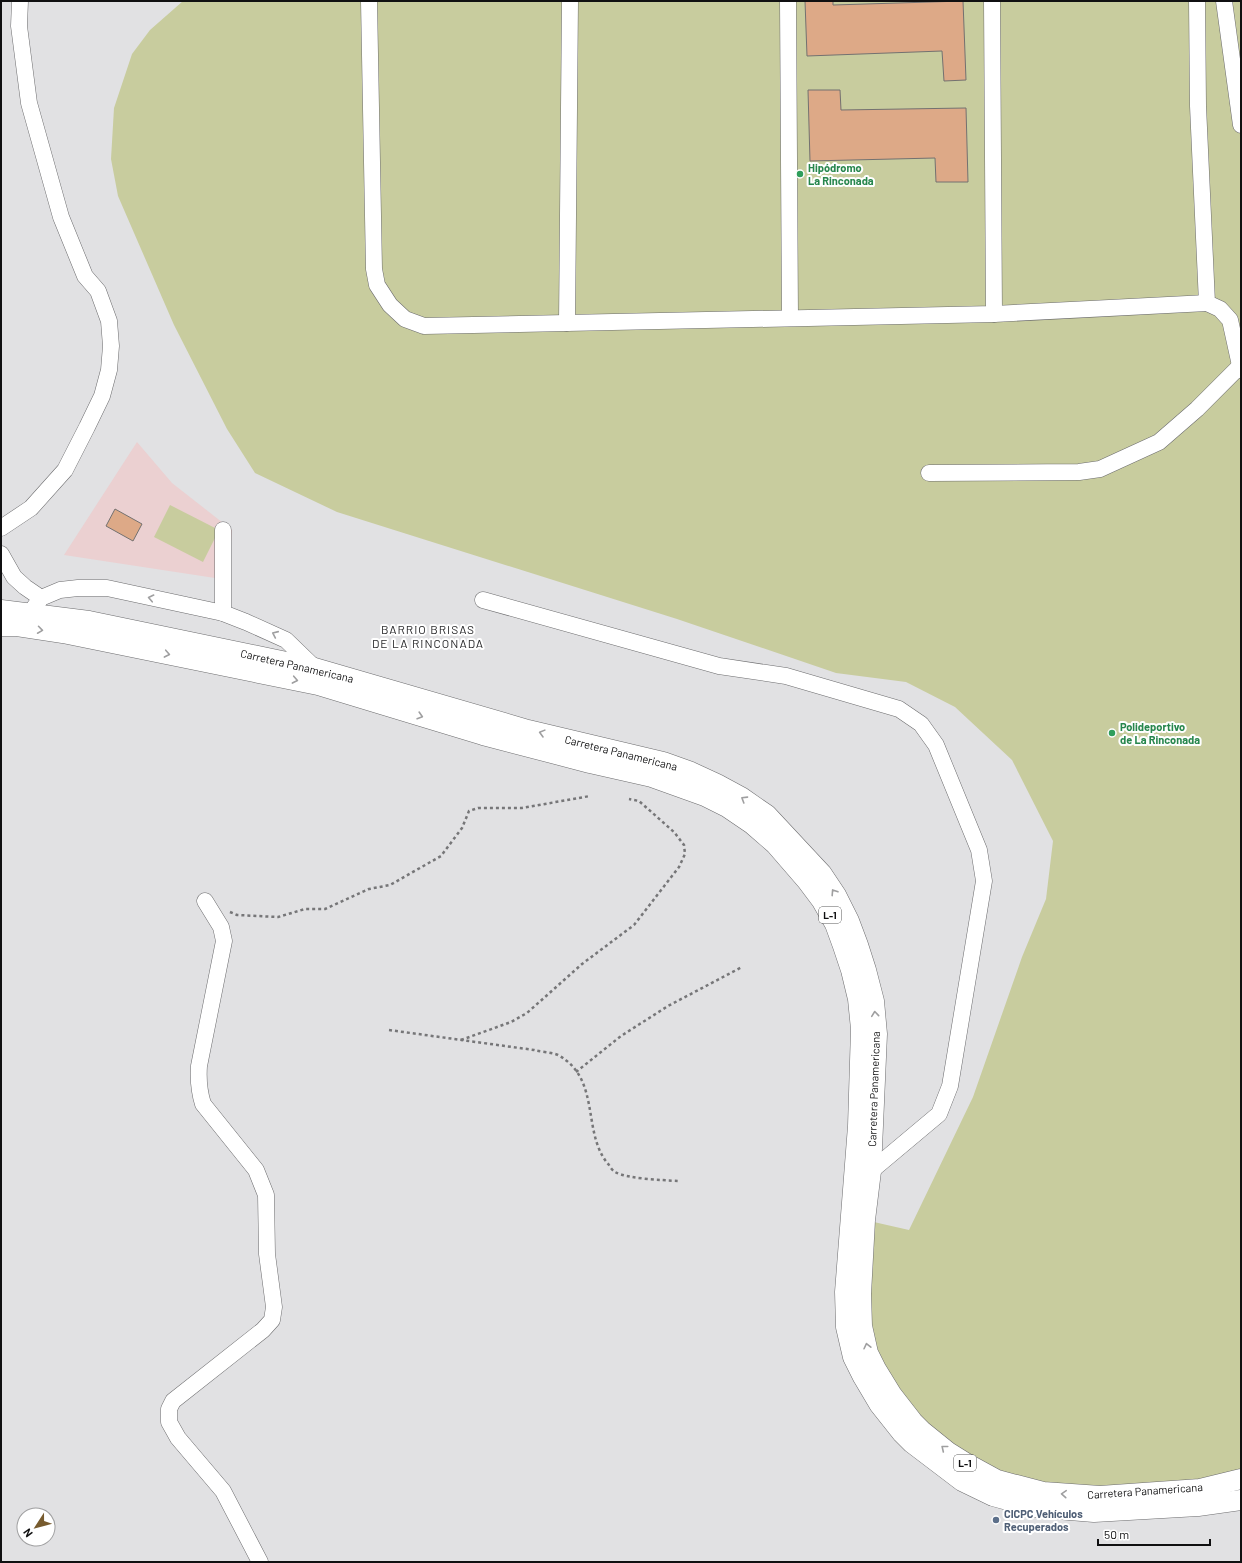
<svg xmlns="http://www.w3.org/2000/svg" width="1242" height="1563" font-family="Barlow,sans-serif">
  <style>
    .education { fill: #ebd0d1 }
    .green { fill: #c8cc9e }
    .building { fill: #dda987; stroke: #737170 }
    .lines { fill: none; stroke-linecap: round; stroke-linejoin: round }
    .minor-casing { stroke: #6c6c6e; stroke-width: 17 }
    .major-casing { stroke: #6c6c6e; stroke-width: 21 }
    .path { stroke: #767678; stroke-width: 2.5; stroke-dasharray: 3 3; stroke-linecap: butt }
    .minor { stroke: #fff; stroke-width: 16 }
    .major { stroke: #fff; stroke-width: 20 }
    .oneway { stroke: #9f9fa0 }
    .leisure-dot { fill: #2e9e5b; stroke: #fff; stroke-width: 1.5 }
    .service-dot { fill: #5c6f8a; stroke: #fff; stroke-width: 1.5 }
    .labels { text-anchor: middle; stroke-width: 4; stroke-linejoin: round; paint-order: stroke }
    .shield { fill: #fff; stroke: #585858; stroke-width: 1 }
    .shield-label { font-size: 10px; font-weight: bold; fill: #101011 }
    .leisure-label { font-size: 11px; font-weight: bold; fill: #27864d; stroke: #fff; text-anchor: start }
    .street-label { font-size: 11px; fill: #101011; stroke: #fff }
    .service-label { font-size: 11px; font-weight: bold; fill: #4e5e75; stroke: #fff; text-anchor: start }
    .neighbourhood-label { font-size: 12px; letter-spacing: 1px; fill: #2b2b2d; stroke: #fff }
  </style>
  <rect width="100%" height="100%" fill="#e1e1e3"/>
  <!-- education -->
  <polygon class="education" points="137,442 172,483 232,530 228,580 64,555"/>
  <!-- green -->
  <g class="green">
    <polygon points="183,1 1241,1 1241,1479 1059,1494 948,1452 868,1353 865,1220 909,1230 973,1097 1022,957 1046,899 1053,841 1012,760 955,707 906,682 836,673 677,619 337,512 255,473 227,429 174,325 118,196 111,159 114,108 132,54 150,30"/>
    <polygon points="170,505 219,530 203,562 154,537"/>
  </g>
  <!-- building -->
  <g class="building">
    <polygon points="805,1 833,1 833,5 963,1 966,80 944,81 942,51 807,56"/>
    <polygon points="808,90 840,90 841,110 966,108 968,182 936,182 935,158 810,161"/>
    <polygon points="115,509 142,524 133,541 106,526"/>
  </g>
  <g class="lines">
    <defs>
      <g id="minor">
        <polyline points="369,1 374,269 377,285 390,305 405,319 424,326 994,314 1207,303"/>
        <polyline points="788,1 790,318"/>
        <polyline points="992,1 994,314"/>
        <polyline points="1197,1 1198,106 1207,303 1220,309 1230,320 1241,370"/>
        <polyline points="1224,1 1241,125"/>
        <polyline points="567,323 570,1"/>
        <polyline points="929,473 1079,472 1100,469 1159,442 1197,409 1240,366"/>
        <polyline points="1,528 31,508 65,470 87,427 102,396 109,370 111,346 109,321 98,291 85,276 61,217 29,103 19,26 20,1"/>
        <polyline points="1,554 14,577 25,587 41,598"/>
        <polyline points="483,600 719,666 786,676 899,709 921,724 936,745 979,850 984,881 950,1086 939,1114 871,1171"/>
        <polyline points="30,613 41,598 60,590 78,588 107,588 223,613 246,622 286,640 315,668"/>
        <polyline points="223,613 223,530"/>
        <path d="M205 901 221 927 224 941 199 1066C198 1080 199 1091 203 1104L256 1170 266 1195 267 1254 274 1307 272 1320 263 1330 173 1401 169 1409V1422L178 1438 223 1491 260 1562"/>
      </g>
      <g id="major">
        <polyline points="1,610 89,621 315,668 528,730 663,762 691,772 717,784 741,797 767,815 822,874 836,895 849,921 858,945 866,970 874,1001 877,1034 871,1171 865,1220 861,1294 862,1326 868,1353 876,1369 892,1395 913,1422 922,1431 948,1452 964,1462 997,1480 1043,1492 1100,1496 1200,1489 1241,1479"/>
        <polyline points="1,626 17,626 63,633 318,685 483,735 590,763 652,777 705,796 727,807 752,824 775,844 807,881 822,901 835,924 843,946 851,970 858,999 861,1029 858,1126 845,1292 846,1327 853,1357 863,1377 879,1404 902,1433 912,1443 962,1481 993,1496 1033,1507 1094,1512 1198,1506 1241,1500"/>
      </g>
    </defs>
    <!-- minor casing -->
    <use href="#minor" class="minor-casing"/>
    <!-- major casing -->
    <use href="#major" class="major-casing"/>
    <!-- path -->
    <g class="path">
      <polyline points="230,912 237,915 278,917 305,909 325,909 369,889 390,885 441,856 462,828 469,811 478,808 522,808 590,796"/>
      <path d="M389 1030 534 1050C541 1052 551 1052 558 1055 602 1079 581 1134 609 1165 610 1167 613 1171 615 1172 628 1179 662 1180 678 1181"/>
      <polyline points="461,1040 511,1022 527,1013 582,964 634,925 679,867 685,854 684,845 674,832 639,801 629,799"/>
      <polyline points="576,1072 621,1036 668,1006 742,967"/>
    </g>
    <!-- minor -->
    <use href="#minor" class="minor"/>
    <!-- major -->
    <use href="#major" class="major"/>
  </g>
  <!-- one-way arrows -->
  <defs><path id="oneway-chevron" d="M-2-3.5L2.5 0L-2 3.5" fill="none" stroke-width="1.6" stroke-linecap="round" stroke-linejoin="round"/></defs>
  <g class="oneway">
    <use href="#oneway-chevron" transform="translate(151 598) rotate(-168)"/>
    <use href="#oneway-chevron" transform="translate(40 630) rotate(8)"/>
    <use href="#oneway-chevron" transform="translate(275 634) rotate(-156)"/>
    <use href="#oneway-chevron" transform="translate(167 654) rotate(11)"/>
    <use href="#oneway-chevron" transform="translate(295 680) rotate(11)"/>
    <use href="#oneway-chevron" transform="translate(420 716) rotate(17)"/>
    <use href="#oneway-chevron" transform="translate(542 733) rotate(-165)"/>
    <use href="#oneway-chevron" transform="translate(744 799) rotate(-148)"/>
    <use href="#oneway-chevron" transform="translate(834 892) rotate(-123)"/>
    <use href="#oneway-chevron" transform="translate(875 1014) rotate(-96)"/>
    <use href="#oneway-chevron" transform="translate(867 1346) rotate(-103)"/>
    <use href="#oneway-chevron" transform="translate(944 1448) rotate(-141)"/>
    <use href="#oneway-chevron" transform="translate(1064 1494) rotate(-176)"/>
  </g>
  <!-- markers -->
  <g class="leisure-dot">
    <circle cx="800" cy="174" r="4"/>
    <circle cx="1112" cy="733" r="4"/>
  </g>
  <circle class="service-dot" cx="996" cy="1520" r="4"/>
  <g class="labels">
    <!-- shield labels -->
    <g class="shield">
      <rect x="819" y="907" width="22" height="16" rx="3"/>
      <rect x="954" y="1455" width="22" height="16" rx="3"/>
    </g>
    <g class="shield-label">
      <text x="830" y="919">L-1</text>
      <text x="965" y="1467">L-1</text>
    </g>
    <!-- leisure labels -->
    <g class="leisure-label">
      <text x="808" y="172">Hipódromo<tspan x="808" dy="13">La Rinconada</tspan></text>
      <text x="1120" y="731">Polideportivo<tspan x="1120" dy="13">de La Rinconada</tspan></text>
    </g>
    <!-- street labels -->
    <g class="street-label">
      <text transform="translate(297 666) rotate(13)" y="4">Carretera Panamericana</text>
      <text transform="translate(621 753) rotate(14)" y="4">Carretera Panamericana</text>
      <text transform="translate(874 1089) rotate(-88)" y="4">Carretera Panamericana</text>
      <text transform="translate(1145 1491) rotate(-4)" y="4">Carretera Panamericana</text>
    </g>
    <!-- service labels -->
    <g class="service-label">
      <text x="1004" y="1518">CICPC Vehículos<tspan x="1004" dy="13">Recuperados</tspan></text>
    </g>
    <!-- neighbourhood labels -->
    <g class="neighbourhood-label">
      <text x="428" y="634">BARRIO BRISAS<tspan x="428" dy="14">DE LA RINCONADA</tspan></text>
    </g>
  </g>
  <!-- border -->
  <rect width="1242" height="1563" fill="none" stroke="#101011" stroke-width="4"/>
  <!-- north arrow -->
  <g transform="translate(36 1527) rotate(234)"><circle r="19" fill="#ffffff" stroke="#9f9fa0"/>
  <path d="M0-3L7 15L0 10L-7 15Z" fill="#775b2e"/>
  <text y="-6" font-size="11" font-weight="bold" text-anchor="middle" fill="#101011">N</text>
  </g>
  <!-- scale -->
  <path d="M1098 1539v6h112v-6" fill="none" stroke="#101011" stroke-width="2"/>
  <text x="1104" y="1539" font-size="12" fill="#101011" stroke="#ffffff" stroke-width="3" paint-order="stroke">50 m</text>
</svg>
